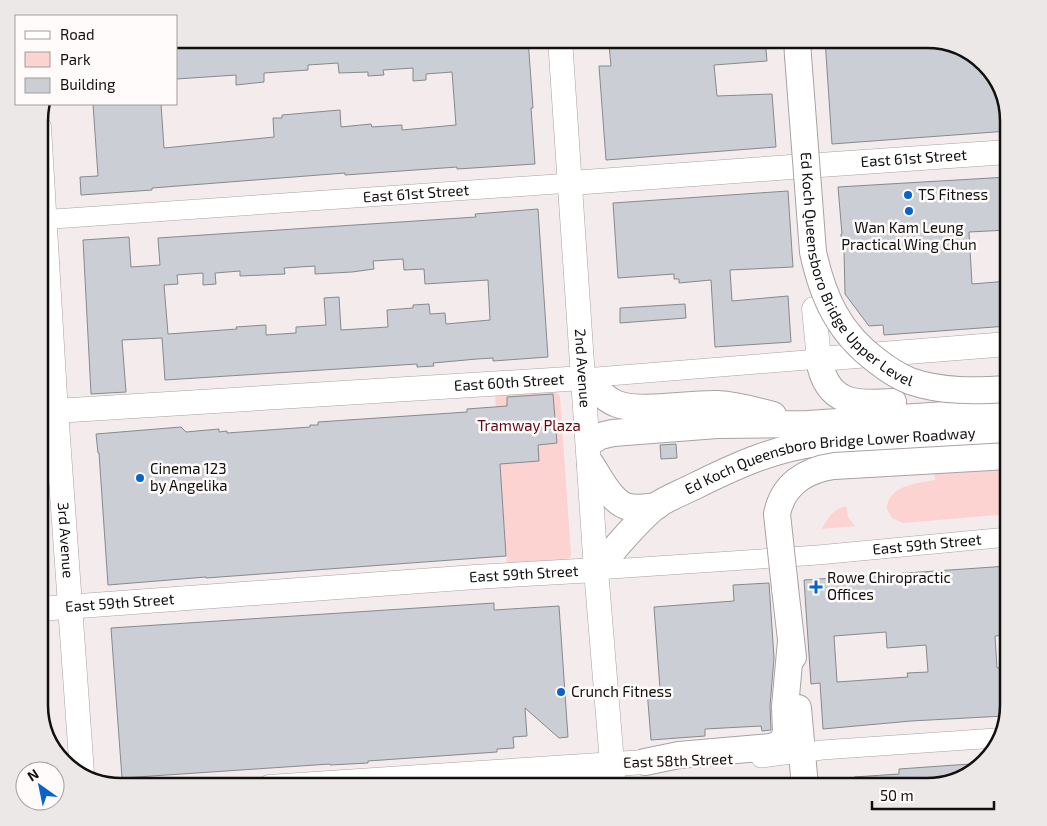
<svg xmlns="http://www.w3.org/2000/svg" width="1047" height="826" font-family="'Exo 2',sans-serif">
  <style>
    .green { fill: #fcd3d0 }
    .building { fill: #cbced4; stroke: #86898e; fill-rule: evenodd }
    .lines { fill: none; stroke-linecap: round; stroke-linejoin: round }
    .minor-casing { stroke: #a9a2a1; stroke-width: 20 }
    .major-casing { stroke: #a9a2a1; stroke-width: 25 }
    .highway-casing { stroke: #a9a2a1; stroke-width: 28 }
    .minor { stroke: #fff; stroke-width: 19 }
    .major { stroke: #fff; stroke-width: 24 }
    .highway { stroke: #fff; stroke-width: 26 }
    .highway-bridge-casing { stroke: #a9a2a1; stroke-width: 28; stroke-linecap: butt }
    .highway-bridge { stroke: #fff; stroke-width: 26 }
    .poi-dot { fill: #0963cd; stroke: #fffbfa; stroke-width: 2 }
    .labels { text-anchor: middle; stroke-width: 5; stroke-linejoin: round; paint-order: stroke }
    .street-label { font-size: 15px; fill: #120f0f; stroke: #fffbfa }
    .poi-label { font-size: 15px; fill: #120f0f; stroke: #fffbfa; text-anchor: start }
    .park-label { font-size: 15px; fill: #610812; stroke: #fffbfa }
    .rim { fill: none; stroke: #120f0f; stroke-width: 2.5 }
  </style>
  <rect width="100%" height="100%" fill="#f4ecec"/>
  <!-- green -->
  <g class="green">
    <polygon points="555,391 560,396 571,555 570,558 564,560 507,564 495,395"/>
    <path d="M1008 468V514L903 523 892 518 887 509C887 486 917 483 935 480L934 470Z"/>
    <path d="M846 506 848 517 855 526 822 529C828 517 834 509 846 506Z"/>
  </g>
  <!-- building -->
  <g class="building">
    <polygon points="210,39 528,39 533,108 531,108 535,164 457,169 457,167 345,175 345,173 152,188 152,190 81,195 80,177 98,176 93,104 161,104 164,148 274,137 273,118 282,118 282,115 340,110 341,127 371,124 372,127 402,125 402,130 456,125 452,72 426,74 426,80 413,81 413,68 383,70 384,75 368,76 368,72 339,73 338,63 308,65 308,70 264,73 264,82 236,85 236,75 176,79 176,41"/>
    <polygon points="612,39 765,39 767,61 714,65 717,96 772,94 776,147 606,160 599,66 611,66 609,45 612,45"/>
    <polygon points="825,39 927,39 980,59 1000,85 1008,121 1008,131 832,144"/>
    <polygon points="1008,177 1008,230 969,232 972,284 1008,281 1008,326 884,335 883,325 869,326 845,294 844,250 842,250 841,234 842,234 838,187"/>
    <polygon points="788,191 793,267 730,270 732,301 788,296 791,342 715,347 711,280 679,283 679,279 674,279 674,274 618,278 613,203"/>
    <path d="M538 209 548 357 493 361V358L477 359 433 363 434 366 417 367V364L165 380 162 338 122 340 126 392 91 394 83 240 129 237 131 267 160 265 158 238 476 217 475 214ZM403 259 404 270 424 269 425 284 488 280 490 320 446 324 445 313 430 314 429 304 413 305V308L387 310 388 327 341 330 339 297 324 298 326 325 296 327V333L266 335V325L236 327 237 329 168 334 164 285 178 284 177 275 203 273V285L216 284 215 273 240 271V276L285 274 284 268 315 266V274L352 272 374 269 373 261Z"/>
    <polygon points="685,304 686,318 620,323 620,308"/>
    <polygon points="553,394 557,443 538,445 539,461 500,464 506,556 206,578 206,577 108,585 99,453 98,453 96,434 181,427 186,432 219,429 219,432 227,431 227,433 310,427 310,425 318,425 318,422 467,412 467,409 507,406 507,397"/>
    <polygon points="676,444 677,458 661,459 660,445"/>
    <path d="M1008 566V635L995 636 997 668 1008 667V706L1004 716 911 721 823 729 820 683 811 684 804 580ZM886 632 887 648 926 645 928 672 907 673 908 677 837 682 834 636Z"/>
    <polygon points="769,583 774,658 770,706 771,730 762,731 761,726 705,729 705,736 651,740 647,690 660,689 654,607 734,601 733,585"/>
    <polygon points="494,603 494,610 559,606 568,737 559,738 525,708 527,736 513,737 514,748 497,749 497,752 368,761 368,763 330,765 330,764 122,778 111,628"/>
    <polygon points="984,763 962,779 926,787 855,787 854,777 899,774 899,769"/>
  </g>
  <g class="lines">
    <defs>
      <g id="minor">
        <path id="s1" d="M39 220 571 183"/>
        <polyline points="584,378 819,359"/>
        <path id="s2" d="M596 570 818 555 1008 537"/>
        <polyline points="761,758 822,750 996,738"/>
      </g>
      <g id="major">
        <path id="s3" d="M560 39 596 570 614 787"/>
        <path id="s4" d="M39 127 55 396 82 773"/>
        <path id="s5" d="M820 165 1008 152"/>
        <polyline points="571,183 791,167"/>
        <polyline points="814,309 819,359 1008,344"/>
        <path id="s6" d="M39 412 584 378"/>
        <path id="s7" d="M39 609 475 577 596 570"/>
        <polyline points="269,787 645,762"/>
      </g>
      <g id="highway">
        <polyline points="797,39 798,56"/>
        <path d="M819 359C826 404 855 405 893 402"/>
        <path d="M584 378C594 387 604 399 617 404 642 413 689 403 717 404 736 405 755 410 773 415"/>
        <polyline points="589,443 600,436 613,433 717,425 808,424 1008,411"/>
        <path d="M590 463C600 477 611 503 629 507 638 509 648 507 657 506"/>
        <path id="s8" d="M596 570C615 549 634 524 656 506 667 498 681 493 693 487 733 467 774 448 818 443L1008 431"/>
        <polyline points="785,588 793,657"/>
        <polyline points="798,708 805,787"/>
        <polyline points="645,762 679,755 771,747 782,743 786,732 785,707 791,641"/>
      </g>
    </defs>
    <!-- minor casing -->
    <use href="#minor" class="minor-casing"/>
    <!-- major casing -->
    <use href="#major" class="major-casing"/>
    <!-- highway casing -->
    <use href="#highway" class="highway-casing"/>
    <!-- minor -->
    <use href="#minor" class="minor"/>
    <!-- major -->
    <use href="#major" class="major"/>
    <!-- highway -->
    <use href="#highway" class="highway"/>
    <defs>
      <g id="highway-bridge">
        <path id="s9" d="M798 56 813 252C823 298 839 333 877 361 887 369 898 376 910 381 941 392 976 391 1008 389"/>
        <path d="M785 588 777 514C783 484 806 470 834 466L1008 456"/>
      </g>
    </defs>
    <!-- highway-bridge casing -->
    <use href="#highway-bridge" class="highway-bridge-casing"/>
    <!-- highway-bridge -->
    <use href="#highway-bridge" class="highway-bridge"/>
  </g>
  <!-- markers -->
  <g class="poi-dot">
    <circle cx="908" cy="195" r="5"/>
    <circle cx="909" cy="211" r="5"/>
    <circle cx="140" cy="478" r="5"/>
    <path d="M813.5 579.5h5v5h5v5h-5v5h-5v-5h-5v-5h5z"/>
    <circle cx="561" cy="692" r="5"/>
  </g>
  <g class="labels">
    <!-- street labels -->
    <g class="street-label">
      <text dy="5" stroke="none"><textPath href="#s5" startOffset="94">East 61st Street</textPath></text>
      <text dy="5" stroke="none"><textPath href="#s1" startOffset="378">East 61st Street</textPath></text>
      <text dy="5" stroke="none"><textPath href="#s9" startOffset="232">Ed Koch Queensboro Bridge Upper Level</textPath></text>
      <text dy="5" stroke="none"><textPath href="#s3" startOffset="330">2nd Avenue</textPath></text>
      <text dy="5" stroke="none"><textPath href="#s6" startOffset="471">East 60th Street</textPath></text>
      <text dy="5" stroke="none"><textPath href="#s8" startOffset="271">Ed Koch Queensboro Bridge Lower Roadway</textPath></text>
      <text dy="5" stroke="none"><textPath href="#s4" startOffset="414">3rd Avenue</textPath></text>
      <text dy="5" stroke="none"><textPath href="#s2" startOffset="332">East 59th Street</textPath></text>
      <text dy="5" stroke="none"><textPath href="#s7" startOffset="486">East 59th Street</textPath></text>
      <text dy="5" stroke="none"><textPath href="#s7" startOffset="81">East 59th Street</textPath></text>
      <text transform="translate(678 761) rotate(-2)" y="5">East 58th Street</text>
    </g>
    <!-- poi labels -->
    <g class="poi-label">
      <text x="918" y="200">TS Fitness</text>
      <text x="909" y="233" text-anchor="middle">Wan Kam Leung<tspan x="909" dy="17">Practical Wing Chun</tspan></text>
      <text x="150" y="474">Cinema 123<tspan x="150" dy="17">by Angelika</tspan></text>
      <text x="827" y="583">Rowe Chiropractic<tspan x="827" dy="17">Offices</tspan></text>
      <text x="571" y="697">Crunch Fitness</text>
    </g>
    <!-- park labels -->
    <g class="park-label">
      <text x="529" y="431">Tramway Plaza</text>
    </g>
  </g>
  <!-- crop -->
  <path d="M0 0H1047V826H0ZM121 48H927A73 73 0 0 1 1000 121V705A73 73 0 0 1 927 778H121A73 73 0 0 1 48 705V121A73 73 0 0 1 121 48Z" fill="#ece8e7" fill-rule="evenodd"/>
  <path class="rim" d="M121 48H927A73 73 0 0 1 1000 121V705A73 73 0 0 1 927 778H121A73 73 0 0 1 48 705V121A73 73 0 0 1 121 48Z"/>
  <!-- legend -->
  <rect x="15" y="15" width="162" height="90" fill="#fffbfa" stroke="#a09d9c"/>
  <rect x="25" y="31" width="25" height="8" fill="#ffffff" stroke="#a09d9c"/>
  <text x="60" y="40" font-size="15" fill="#120f0f">Road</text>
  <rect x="25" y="52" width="25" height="15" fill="#fcd3d0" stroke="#a09d9c"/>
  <text x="60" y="65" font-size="15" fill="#120f0f">Park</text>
  <rect x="25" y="78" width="25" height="15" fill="#cbced4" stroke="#a09d9c"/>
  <text x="60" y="90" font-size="15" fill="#120f0f">Building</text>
  <!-- north arrow -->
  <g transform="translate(40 786) rotate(327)"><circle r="24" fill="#fffbfa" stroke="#a09d9c"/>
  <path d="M0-4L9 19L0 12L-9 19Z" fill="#0963cd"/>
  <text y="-8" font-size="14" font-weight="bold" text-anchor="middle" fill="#120f0f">N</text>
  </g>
  <!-- scale -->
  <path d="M872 801v8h122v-8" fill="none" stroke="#120f0f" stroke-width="2.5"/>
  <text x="880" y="801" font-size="15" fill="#120f0f" stroke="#fffbfa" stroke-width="4" paint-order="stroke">50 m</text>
</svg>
